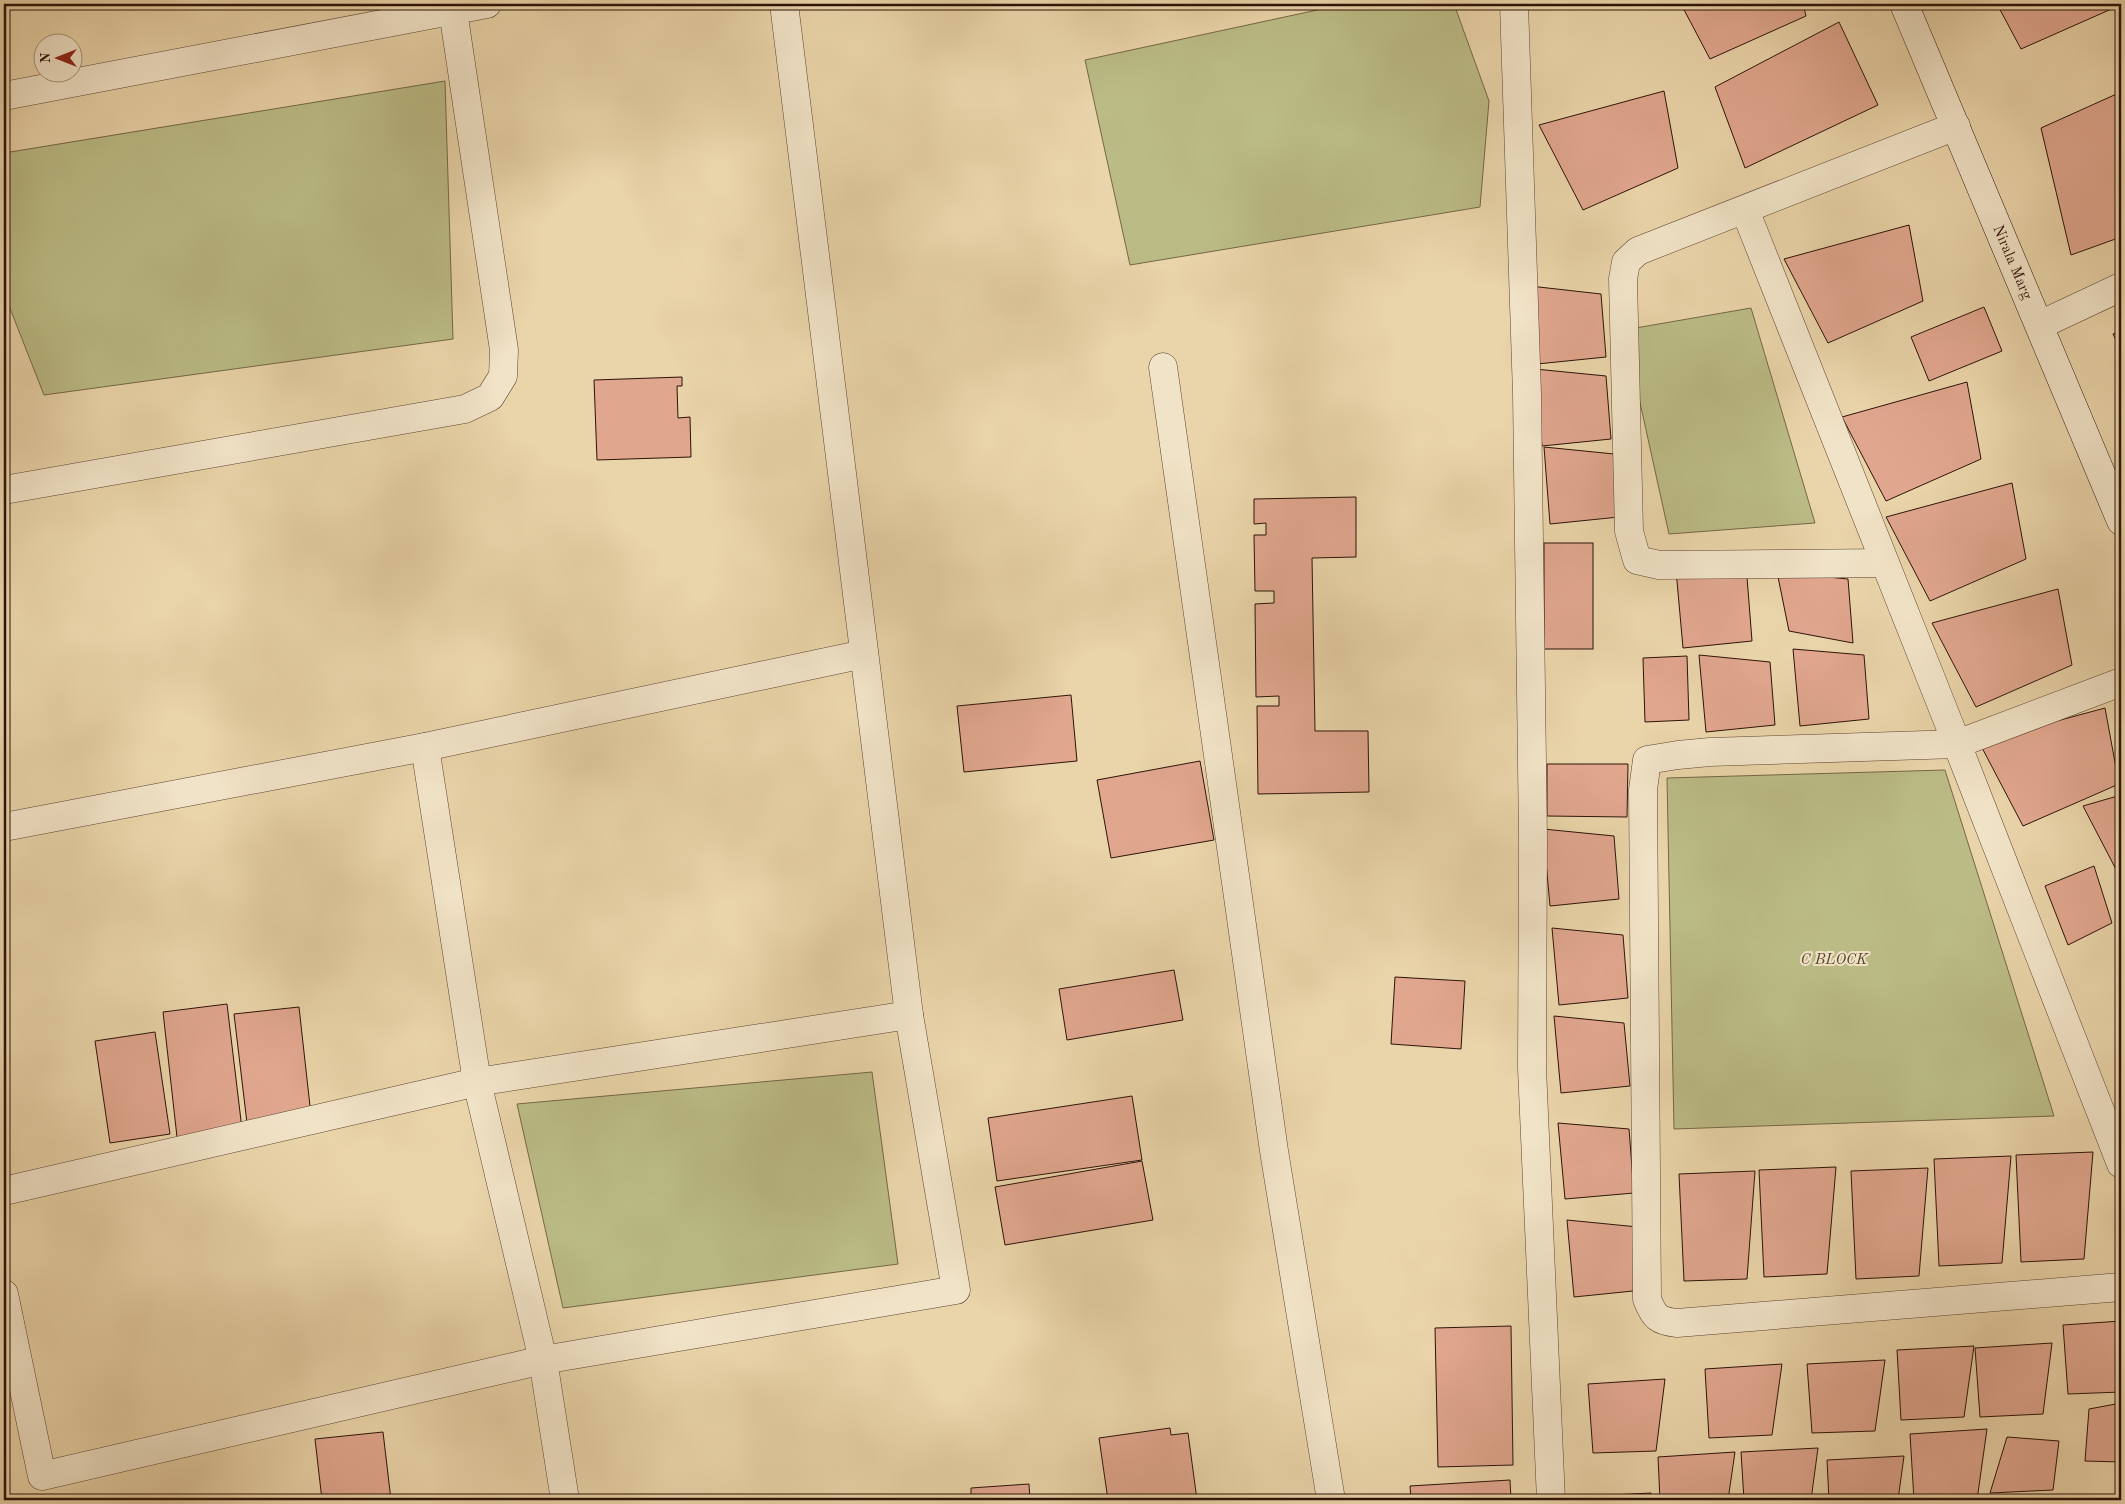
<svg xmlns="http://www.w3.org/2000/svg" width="2125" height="1504" font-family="'Old Standard TT',serif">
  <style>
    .green { fill: #bbbb85; stroke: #746747 }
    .building { fill: #e0a68e; stroke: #2d1309 }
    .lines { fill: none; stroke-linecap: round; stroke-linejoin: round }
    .street-casing { stroke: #5c4331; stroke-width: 29 }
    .secondary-casing { stroke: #2d1309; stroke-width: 29 }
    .street { stroke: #f1e3c7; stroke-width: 28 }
    .secondary { stroke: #f1e3c7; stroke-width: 28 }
    .labels { text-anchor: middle; stroke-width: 4; stroke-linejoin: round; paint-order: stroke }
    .street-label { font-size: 15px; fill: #2d1309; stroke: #f1e3c7 }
    .park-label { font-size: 15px; font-style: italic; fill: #58452e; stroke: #f1e3c7 }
  </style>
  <rect width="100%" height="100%" fill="#ead4a9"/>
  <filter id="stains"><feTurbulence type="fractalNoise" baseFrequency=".004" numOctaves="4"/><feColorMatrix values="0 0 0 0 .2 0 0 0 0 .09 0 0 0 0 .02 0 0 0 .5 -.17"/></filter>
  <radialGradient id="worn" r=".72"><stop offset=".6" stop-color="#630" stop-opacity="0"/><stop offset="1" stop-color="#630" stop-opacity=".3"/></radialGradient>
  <!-- green -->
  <g class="green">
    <polygon points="1345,4 1454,4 1489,101 1480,207 1130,265 1085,60"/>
    <polygon points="445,81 453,339 44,395 4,293 4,153"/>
    <polygon points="1751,308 1815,523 1669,534 1624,330"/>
    <polygon points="1945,770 2054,1116 1674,1129 1667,778"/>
    <polygon points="872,1072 898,1264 563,1308 517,1104"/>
  </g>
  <!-- building -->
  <g class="building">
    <polygon points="1681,4 1803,4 1806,16 1710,59"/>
    <polygon points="1997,4 2116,4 2116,7 2021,49"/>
    <polygon points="1839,22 1878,105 1745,168 1715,87"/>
    <polygon points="1664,91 1678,168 1583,210 1539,125"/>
    <polygon points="2121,92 2121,237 2071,255 2041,128"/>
    <polygon points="1909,225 1923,301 1828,343 1784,259"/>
    <polygon points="1530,286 1601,294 1606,357 1537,364"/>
    <polygon points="1984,307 2002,351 1929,381 1911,337"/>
    <polygon points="2121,331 2121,350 2113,334"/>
    <polygon points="1535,369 1606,376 1611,439 1542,446"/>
    <polygon points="682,377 682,386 677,386 678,418 690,417 691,457 597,460 594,380"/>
    <polygon points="1967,382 1981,459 1886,501 1842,417"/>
    <polygon points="1544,447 1614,454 1619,517 1550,524"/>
    <polygon points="2012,483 2026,559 1930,601 1886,517"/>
    <polygon points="1356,497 1356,557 1312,558 1315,731 1368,731 1369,792 1258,794 1257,706 1279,706 1279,696 1256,697 1255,604 1274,603 1274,591 1255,591 1254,535 1266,535 1266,523 1254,524 1254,499"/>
    <rect x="1544" y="543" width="49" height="106"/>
    <polygon points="1676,570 1747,577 1752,641 1683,648"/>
    <polygon points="1777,572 1848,579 1853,643 1789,631"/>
    <polygon points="2058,589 2072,665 1976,707 1932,623"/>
    <polygon points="1793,649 1864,655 1869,719 1800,726"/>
    <polygon points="1699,655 1770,662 1775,725 1706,732"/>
    <polygon points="1687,656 1689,720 1645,722 1643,658"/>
    <polygon points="1071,695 1077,761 964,772 957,706"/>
    <polygon points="2105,708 2119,784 2023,826 1979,742"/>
    <polygon points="1200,761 1214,840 1111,858 1097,780"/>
    <polygon points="1547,764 1628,764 1627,817 1547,816"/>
    <polygon points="2121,795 2121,879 2083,806"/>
    <polygon points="1543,829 1614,836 1619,899 1550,906"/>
    <polygon points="2094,866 2112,923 2068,945 2045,886"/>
    <polygon points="1552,928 1623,935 1628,998 1559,1005"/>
    <polygon points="1174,970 1183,1020 1067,1040 1059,989"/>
    <polygon points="1395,977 1465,981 1461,1049 1391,1044"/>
    <polygon points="227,1004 242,1129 177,1137 163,1012"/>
    <polygon points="299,1007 311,1115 247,1123 234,1014"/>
    <polygon points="1554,1016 1624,1023 1630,1086 1561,1093"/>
    <polygon points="155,1032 170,1134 110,1143 95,1041"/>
    <polygon points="1132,1096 1142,1160 997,1181 988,1118"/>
    <polygon points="1558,1123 1629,1129 1634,1193 1565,1199"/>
    <polygon points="2093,1152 2084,1259 2021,1262 2016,1155"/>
    <polygon points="2011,1156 2002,1263 1939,1266 1934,1159"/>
    <polygon points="1142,1161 1153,1220 1005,1245 995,1187"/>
    <polygon points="1836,1167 1827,1274 1764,1277 1759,1170"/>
    <polygon points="1928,1168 1919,1276 1856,1279 1851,1171"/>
    <polygon points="1755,1171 1747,1279 1684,1281 1679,1174"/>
    <polygon points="1567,1220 1638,1227 1643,1290 1574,1297"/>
    <polygon points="2121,1321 2121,1392 2068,1394 2063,1325"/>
    <polygon points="1511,1326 1513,1465 1438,1467 1435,1328"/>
    <polygon points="2052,1343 2043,1414 1980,1417 1975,1348"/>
    <polygon points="1974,1346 1964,1417 1901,1420 1897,1350"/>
    <polygon points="1885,1360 1875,1431 1812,1433 1807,1364"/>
    <polygon points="1782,1364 1772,1435 1709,1438 1705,1369"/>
    <polygon points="1665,1379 1656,1451 1593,1453 1588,1384"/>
    <polygon points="2121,1403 2121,1462 2085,1461 2089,1409"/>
    <polygon points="1170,1428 1171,1435 1188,1433 1197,1500 1108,1500 1099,1438"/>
    <polygon points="1987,1429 1977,1500 1914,1500 1910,1434"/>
    <polygon points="383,1432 391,1500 322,1500 315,1439"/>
    <polygon points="2007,1437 2059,1441 2053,1490 1990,1493"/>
    <polygon points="1818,1448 1811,1500 1744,1500 1741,1452"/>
    <polygon points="1735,1452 1728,1500 1660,1500 1658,1457"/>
    <polygon points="1904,1456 1898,1500 1829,1500 1827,1460"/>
    <polygon points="1510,1480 1511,1500 1411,1500 1410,1486"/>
    <polygon points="1029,1484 1030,1500 971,1500 971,1488"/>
    <polygon points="1651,1493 1650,1500 1573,1500 1573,1497"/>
  </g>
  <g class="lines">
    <defs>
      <g id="street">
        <polyline points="1514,4 1527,394 1533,839 1532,1068 1551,1500"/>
        <polyline points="4,96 487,4"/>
        <polyline points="1745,210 1957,744 2121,1164"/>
        <polyline points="2040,325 2121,287"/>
        <polyline points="1163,367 1274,1151 1331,1500"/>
        <polyline points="4,490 465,409 490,397 503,376 504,350 453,11"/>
        <polyline points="1885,563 1659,565 1637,560 1629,531 1623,279 1626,262 1638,251 1956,126"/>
        <path d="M2121 682 1957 744 1710 752 1678 755 1647 760 1643 790 1647 1299C1654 1317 1658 1321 1677 1323L2121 1287"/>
        <polyline points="425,747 477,1082 543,1360 565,1500"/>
        <polyline points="4,827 425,747 864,654"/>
        <polyline points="4,1191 477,1082 909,1015"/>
        <polyline points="4,1294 42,1476 543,1360 956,1290 909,1015 784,4"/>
      </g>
      <polyline id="secondary" points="1904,4 2121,521"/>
    </defs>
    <!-- street casing -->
    <use href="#street" class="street-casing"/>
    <!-- secondary casing -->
    <use href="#secondary" class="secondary-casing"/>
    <!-- street -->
    <use href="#street" class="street"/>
    <!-- secondary -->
    <use href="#secondary" class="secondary"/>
  </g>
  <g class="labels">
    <!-- street labels -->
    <g class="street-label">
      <text transform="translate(2013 262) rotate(67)" y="5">Nirala Marg</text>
    </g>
    <!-- park labels -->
    <g class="park-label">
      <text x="1834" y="964">C BLOCK</text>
    </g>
  </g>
  <!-- margin -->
  <rect width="2125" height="1504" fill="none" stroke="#ead4a9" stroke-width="20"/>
  <rect x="5" y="5" width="2115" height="1494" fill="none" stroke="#2d1309" stroke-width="2.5"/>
  <rect x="10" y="10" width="2105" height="1484" fill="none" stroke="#2d1309"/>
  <!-- north arrow -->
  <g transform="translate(58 58) rotate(270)"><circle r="24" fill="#f1e3c7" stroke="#a3907b"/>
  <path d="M0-4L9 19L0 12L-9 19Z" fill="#8f2418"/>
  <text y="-8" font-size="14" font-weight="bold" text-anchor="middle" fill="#2d1309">N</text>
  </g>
  <rect width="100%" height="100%" filter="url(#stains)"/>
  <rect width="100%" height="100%" fill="url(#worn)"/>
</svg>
